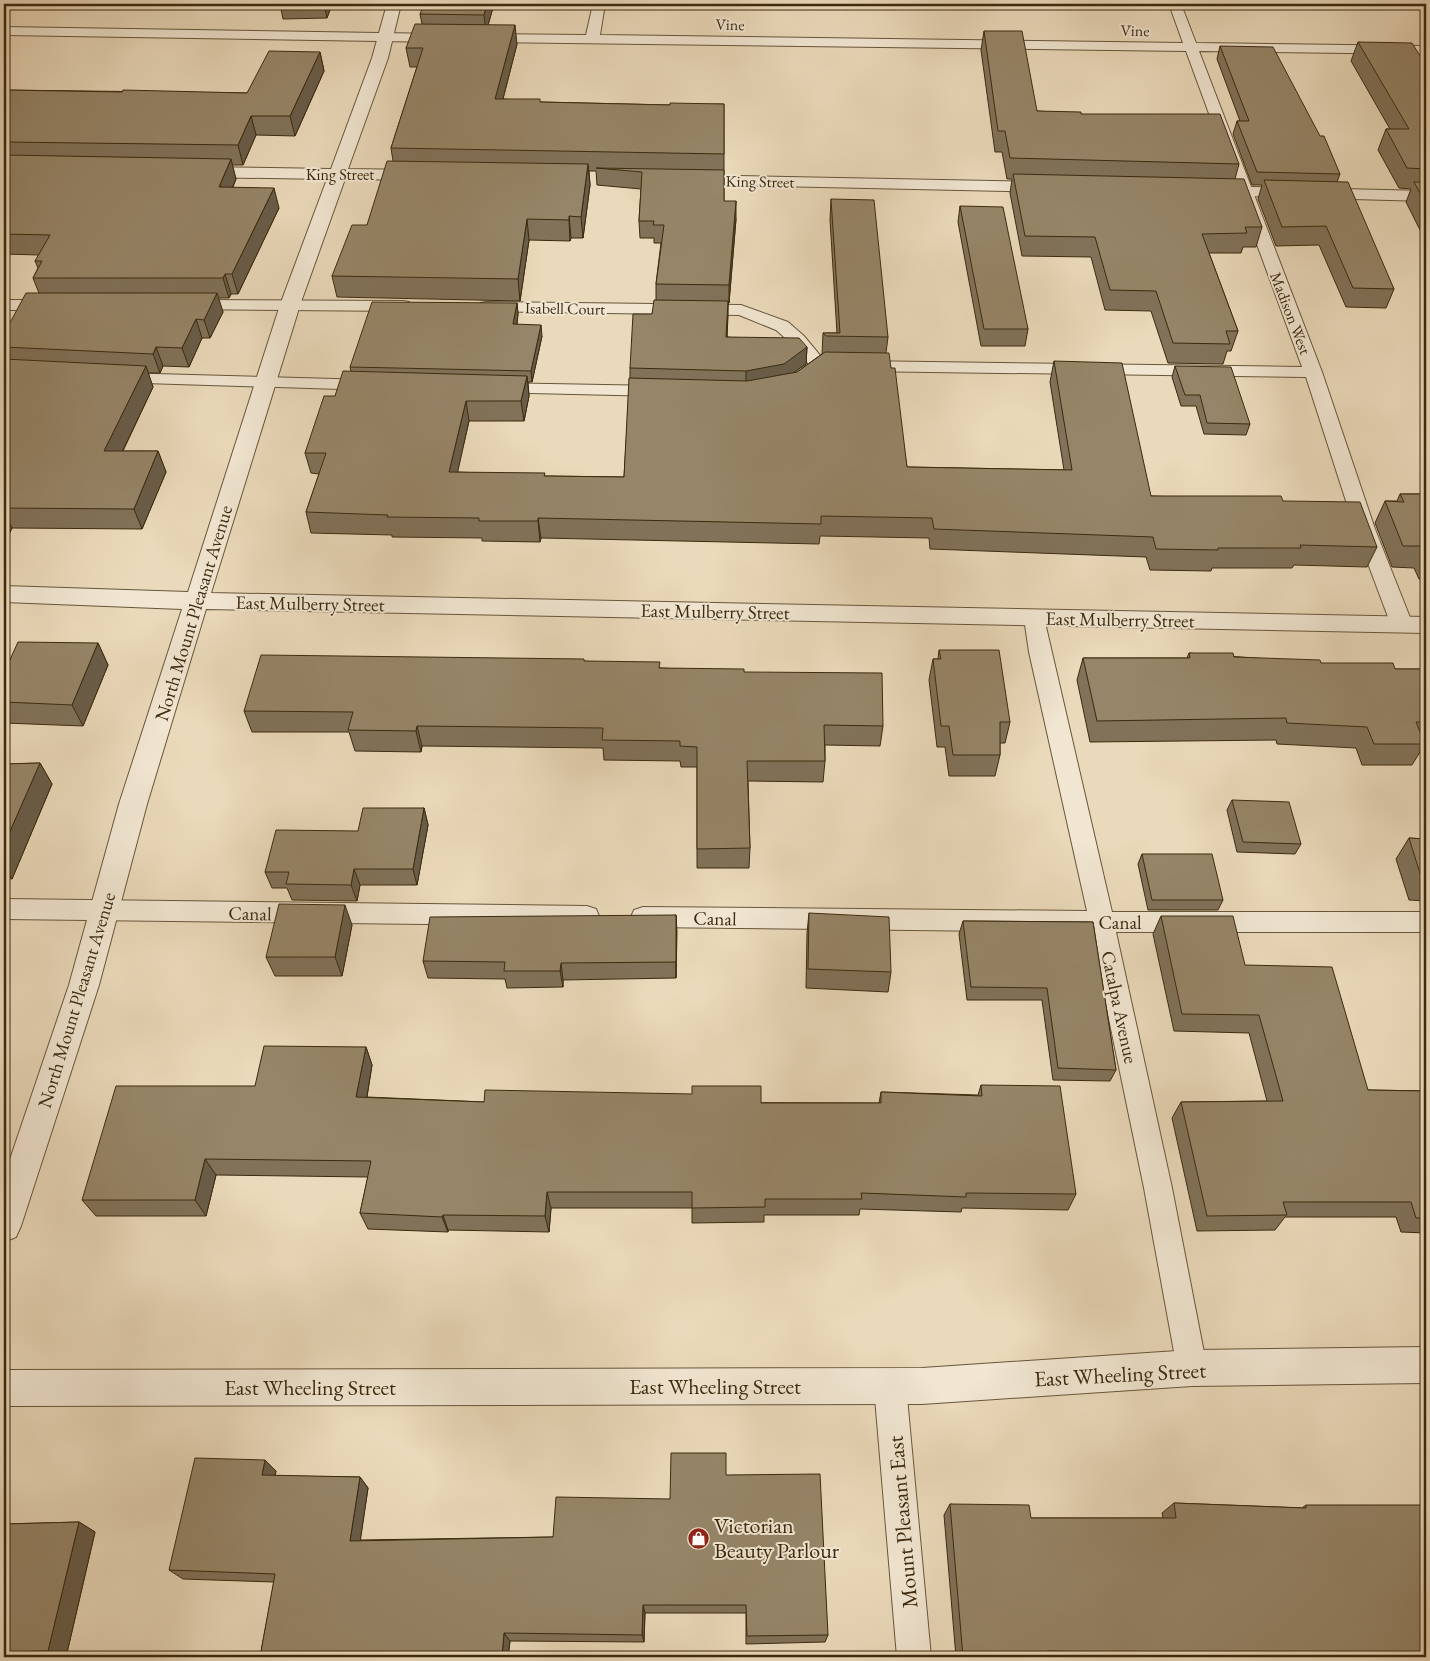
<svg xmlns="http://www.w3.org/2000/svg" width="1430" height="1661" font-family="'EB Garamond',serif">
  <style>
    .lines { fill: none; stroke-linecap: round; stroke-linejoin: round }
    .service-casing { stroke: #68563a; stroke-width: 2 }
    .minor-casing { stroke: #68563a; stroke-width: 2 }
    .tertiary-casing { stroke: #68563a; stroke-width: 2 }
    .service { fill: #f1e6d2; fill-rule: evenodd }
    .minor { fill: #f1e6d2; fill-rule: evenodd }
    .tertiary { fill: #f1e6d2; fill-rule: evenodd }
    .wall { fill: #817259; stroke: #3c2a0f }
    .shaded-wall { fill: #695d49; stroke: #3c2a0f }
    .building { fill: #968568; stroke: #3c2a0f }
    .labels { text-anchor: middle; stroke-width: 4; stroke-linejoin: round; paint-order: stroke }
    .far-street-label { font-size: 16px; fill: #3c2a0f; stroke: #f1e6d2 }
    .street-label { font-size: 19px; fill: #3c2a0f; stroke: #f1e6d2 }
    .near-street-label { font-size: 22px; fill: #3c2a0f; stroke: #f1e6d2 }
    .near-poi-label { font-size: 22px; fill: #3c2a0f; stroke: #f1e6d2; text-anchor: start }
  </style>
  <rect width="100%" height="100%" fill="#ead9ba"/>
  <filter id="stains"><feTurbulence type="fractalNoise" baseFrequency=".004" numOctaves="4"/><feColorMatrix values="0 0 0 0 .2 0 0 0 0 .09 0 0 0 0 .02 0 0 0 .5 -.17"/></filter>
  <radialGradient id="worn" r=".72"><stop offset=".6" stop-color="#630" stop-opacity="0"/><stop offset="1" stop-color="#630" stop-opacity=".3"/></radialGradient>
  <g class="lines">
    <defs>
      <g id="service">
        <polygon points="593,4 605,4 600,35 1183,43 1169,4 1181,4 1196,43 1426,46 1426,54 1199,51 1322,372 1375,529 1413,625 1409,630 1402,632 1395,630 1391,625 1355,529 1306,377 858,371 852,370 849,366 852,362 858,361 1302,367 1186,51 486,42 479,38 486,34 586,35"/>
        <polygon points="4,27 442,34 449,38 442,42 4,35"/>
        <polygon points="4,300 53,300 59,301 61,305 59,309 53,310 4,310"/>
        <polygon points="189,300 403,301 409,302 411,306 409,310 403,311 183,309 181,305 183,301"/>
        <polygon points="486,302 741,305 788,322 804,336 828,365 825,369 819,370 813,369 792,344 776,330 739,315 480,311 478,307 480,303"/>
        <polygon points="118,373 372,380 378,381 381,385 378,389 372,390 112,382 109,378 112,374"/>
        <polygon points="495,383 659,386 665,387 668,391 665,395 659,396 489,392 486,388 489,384"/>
        <polygon points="1034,611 1041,613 1044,618 1112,912 1426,912 1426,932 1116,932 1172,1188 1207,1368 1203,1379 1192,1383 1181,1379 1177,1368 1144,1188 1091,932 643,927 634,924 631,917 634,910 643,907 1087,911 1029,652 1024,618 1027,613"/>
        <polygon points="4,899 587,906 596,909 599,916 596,923 587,926 4,919"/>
        <polygon points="890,1370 901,1375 906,1386 931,1657 897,1657 874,1386 879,1375"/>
      </g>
      <g id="minor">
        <polygon points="387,4 401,4 388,58 348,169 420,170 426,171 429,175 426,179 420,180 345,179 300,305 211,593 1426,617 1426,633 206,609 147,804 99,985 21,1226 16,1237 4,1242 4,1177 69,985 119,804 182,609 4,602 4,586 188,592 280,305 327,179 198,177 192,176 189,172 192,168 198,167 331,169 372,58"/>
        <polygon points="685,175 1047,182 1053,183 1056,187 1053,191 1047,192 679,184 676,180 679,176"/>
        <polygon points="1213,186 1426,191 1426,201 1207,195 1204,191 1207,187"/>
      </g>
      <polygon id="tertiary" points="1426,1347 1426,1383 1192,1386 922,1404 4,1406 4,1370 922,1368 1192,1350"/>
    </defs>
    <!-- service casing -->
    <use href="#service" class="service-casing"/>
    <!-- minor casing -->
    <use href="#minor" class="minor-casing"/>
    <!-- tertiary casing -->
    <use href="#tertiary" class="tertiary-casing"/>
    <!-- service -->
    <use href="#service" class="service"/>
    <!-- minor -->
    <use href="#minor" class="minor"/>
    <!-- tertiary -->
    <use href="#tertiary" class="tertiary"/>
  </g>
  <!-- wall -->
  <g class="wall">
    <polygon points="280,4 332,4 327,18 283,19"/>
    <polygon points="494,4 488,25 517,44 503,99 541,102 670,105 724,104 724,201 736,219 729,303 728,303 727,337 807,347 806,364 794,372 797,372 822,354 823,333 837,333 830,220 831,199 888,337 886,353 891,368 907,467 1064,470 1050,382 1054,361 1151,496 1283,501 1377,547 1367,567 1294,565 1292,568 1212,568 1211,571 1150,570 1146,557 930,549 929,538 820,536 819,544 541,538 540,542 482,541 482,538 392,537 392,535 311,533 306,512 319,474 311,473 305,453 335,396 351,371 350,367 517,303 518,314 517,324 542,336 532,382 528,382 529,396 524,421 469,421 457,472 545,476 624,477 630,378 630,368 652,314 656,300 656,284 661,243 654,243 654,238 640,238 639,221 641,189 597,185 596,171 589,171 590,185 583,238 571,238 570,241 529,240 520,301 337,297 332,276 367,225 393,161 391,148 417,67 410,67 406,48 422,24 420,14"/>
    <polygon points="984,31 1037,111 1081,114 1239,164 1235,179 1262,227 1256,247 1243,247 1241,253 1209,253 1238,331 1231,351 1227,351 1223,364 1168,363 1151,311 1105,310 1091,257 1022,256 1010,193 1012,179 1007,179 1002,152 995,152 981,50"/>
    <polygon points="1358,42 1426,65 1426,242 1406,202 1411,189 1399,188 1378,150 1386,129 1390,129 1351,61"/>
    <polygon points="1220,46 1340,174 1337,182 1394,289 1386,308 1346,307 1319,245 1276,246 1258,199 1262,185 1252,185 1233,134 1237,121 1240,121 1217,59"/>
    <polygon points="320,52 324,71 295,136 256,135 243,165 232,165 236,179 233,187 279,208 238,294 231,294 229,298 218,298 223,312 210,338 202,338 189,367 163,366 160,373 148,373 153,387 123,451 158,451 166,472 142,529 12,528 8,536 4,536 4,334 39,293 33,278 38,268 35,261 39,255 4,254 4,90 247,93"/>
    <polygon points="960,206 1028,329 1025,346 981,346 958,222"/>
    <polygon points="1175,366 1250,424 1246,435 1204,434 1196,406 1181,406 1172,377"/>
    <polygon points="1400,494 1426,494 1426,579 1419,579 1414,568 1392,567 1375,523 1385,501 1397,501"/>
    <polygon points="98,643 108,665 83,726 4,723 4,673"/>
    <polygon points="939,650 1010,722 1005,743 1000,743 1000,755 995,776 949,776 945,747 937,747 929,680 933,659 938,659"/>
    <polygon points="1189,653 1395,669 1426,669 1426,743 1425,743 1425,744 1412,765 1362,765 1356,748 1277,744 1276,740 1090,742 1077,680 1083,658 1187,658"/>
    <polygon points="584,661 660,668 744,672 883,726 880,746 825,745 825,761 823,782 748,781 750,848 749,868 697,868 697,767 681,767 680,761 604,760 603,748 422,746 421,752 355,751 349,732 252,732 244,711"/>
    <polygon points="40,763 52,784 12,879 4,878 4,764"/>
    <polygon points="1232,800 1301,844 1295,854 1237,852 1227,810"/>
    <polygon points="424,808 428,825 417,885 360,885 357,901 292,900 287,888 272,888 265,872 358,831"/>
    <polygon points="1409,838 1426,839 1426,901 1409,900 1396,859"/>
    <polygon points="1142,854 1223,900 1218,910 1148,910 1138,864"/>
    <polygon points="809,913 891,972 888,992 806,988 807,933"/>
    <polygon points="676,915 676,978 563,980 563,987 507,988 505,979 428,978 423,961"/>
    <polygon points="1161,916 1245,965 1368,1090 1426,1091 1426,1233 1401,1232 1396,1217 1285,1217 1275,1230 1197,1231 1172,1118 1181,1102 1267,1101 1249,1033 1174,1031 1153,934"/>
    <polygon points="963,921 1093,922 1116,1070 1110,1081 1053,1080 1042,1000 967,1000 959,934"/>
    <polygon points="352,925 342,976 275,976 266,957"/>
    <polygon points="366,1047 372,1065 367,1097 484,1102 879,1103 881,1092 978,1095 981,1085 1076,1194 1068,1210 962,1208 961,1212 860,1209 859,1215 764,1215 764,1222 692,1223 692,1208 551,1208 549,1232 448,1230 448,1232 368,1229 360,1213 368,1177 216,1175 206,1216 96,1216 82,1200 255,1086"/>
    <polygon points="276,1471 275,1476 360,1477 368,1488 360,1540 553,1537 670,1499 726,1475 828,1635 825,1642 746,1644 746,1613 645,1613 644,1642 510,1641 508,1657 260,1657 274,1582 183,1579 169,1570"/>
    <polygon points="1174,1503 1302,1508 1306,1505 1426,1657 956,1657 944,1515 950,1504 1031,1518 1163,1518 1162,1513"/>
    <polygon points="79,1522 95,1532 66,1657 4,1657 4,1524"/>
  </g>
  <!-- shaded-wall -->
  <g class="shaded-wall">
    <polygon points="324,4 332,4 327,18"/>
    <polygon points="487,4 494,4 486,32 484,15"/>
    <polygon points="515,25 517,44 498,118 495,99"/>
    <polygon points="320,52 324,71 295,136 290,116"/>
    <polygon points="251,116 256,135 243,165 238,145"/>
    <polygon points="231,159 236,179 224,207 219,187"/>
    <polygon points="588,164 590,185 583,238 581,217"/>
    <polygon points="274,188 279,208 238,294 232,274"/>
    <polygon points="736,201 736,219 729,303 729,285"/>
    <polygon points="569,216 571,238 570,241 569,220"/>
    <polygon points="527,219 529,240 520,301 518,279"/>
    <polygon points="225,274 231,294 229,298 223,278"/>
    <polygon points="217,293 223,312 210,338 204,320"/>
    <polygon points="728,301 728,317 726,353 726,337"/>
    <polygon points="517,303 518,314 515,335 513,324"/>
    <polygon points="196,319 202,338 189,367 182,348"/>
    <polygon points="541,325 542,336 532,382 531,371"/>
    <polygon points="156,347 163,366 160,373 153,354"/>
    <polygon points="807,347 806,364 783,380 746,387 746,371"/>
    <polygon points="146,366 153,387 113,471 104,451"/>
    <polygon points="527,376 529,396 524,421 521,401"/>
    <polygon points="466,401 469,421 453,493 449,472"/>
    <polygon points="158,451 166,472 142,529 134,509"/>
    <polygon points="4,511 12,528 8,536 4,528"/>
    <polygon points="538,518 541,538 540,542 538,521"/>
    <polygon points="98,643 108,665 83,726 72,705"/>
    <polygon points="417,726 422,746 421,752 416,731"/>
    <polygon points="40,763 52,784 12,879 4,867 4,845"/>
    <polygon points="424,808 428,825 417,885 413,869"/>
    <polygon points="354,869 360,885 357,901 351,885"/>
    <polygon points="345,905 352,925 342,976 335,957"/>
    <polygon points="676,915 677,932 676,978"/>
    <polygon points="561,963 563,980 563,987 560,971"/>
    <polygon points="366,1047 372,1065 364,1114 356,1097"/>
    <polygon points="205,1159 216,1175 206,1216 195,1200"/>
    <polygon points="547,1192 551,1208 549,1232 545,1216"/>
    <polygon points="443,1215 448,1230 448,1232 442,1217"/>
    <polygon points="265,1460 276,1471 273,1486 262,1475"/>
    <polygon points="360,1477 368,1488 359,1550 350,1541"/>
    <polygon points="79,1522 95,1532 66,1657 64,1657 48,1651"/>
    <polygon points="643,1605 645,1613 644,1642 642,1635"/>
    <polygon points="504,1633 510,1641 508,1657 502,1657"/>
  </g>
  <!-- building -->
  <g class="building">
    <polygon points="424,4 487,4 484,15 420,14"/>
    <polygon points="415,24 515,25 495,99 540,99 540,102 670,105 670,103 724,104 724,154 391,148 423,48 406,48"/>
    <polygon points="984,31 1022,31 1037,111 1081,112 1081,114 1220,114 1239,164 1010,158 1005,131 998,131"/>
    <polygon points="1358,42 1412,43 1426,65 1426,169 1407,168 1386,129 1409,129"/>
    <polygon points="1220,46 1273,47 1320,136 1324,136 1340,174 1257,172 1237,121 1249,121"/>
    <polygon points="269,51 320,52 290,116 251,116 238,145 4,142 4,90 122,92 123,90 247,93"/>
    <polygon points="4,155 231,159 219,187 274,188 232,274 225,274 223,278 33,278 42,261 35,261 50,235 4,234"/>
    <polygon points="387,161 588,164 581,217 569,216 569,220 527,219 518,279 332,276 352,225 367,225"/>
    <polygon points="596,168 724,170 724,201 736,201 729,285 656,284 664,225 653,225 654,221 639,221 642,172"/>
    <polygon points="1013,174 1244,179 1262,227 1245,227 1247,233 1202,234 1238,331 1226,331 1230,344 1173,343 1156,291 1110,290 1095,237 1025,236"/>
    <polygon points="1264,180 1348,182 1394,289 1353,288 1326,226 1282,227"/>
    <polygon points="1414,182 1426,182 1426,204"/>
    <polygon points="831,199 874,200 888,337 826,336 823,333 840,333"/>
    <polygon points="960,206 1003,207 1028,329 984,329"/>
    <polygon points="26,293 217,293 204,320 196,319 182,348 156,347 153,354 4,347 4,334"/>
    <polygon points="654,300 728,301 726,337 799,338 807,347 784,364 746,371 630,368 633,314 652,314"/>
    <polygon points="372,302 517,303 513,324 541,325 531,371 350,367"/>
    <polygon points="825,352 889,353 891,368 895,368 907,467 1072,470 1054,361 1122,363 1151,496 1281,496 1283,501 1360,502 1377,547 1300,545 1301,548 1218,548 1218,550 1156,549 1153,537 934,529 932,518 821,516 821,524 538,518 538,521 479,521 479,518 387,517 388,515 306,512 326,453 305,453 324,396 335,396 343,371 527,376 521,401 466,401 449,472 545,473 544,476 624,477 629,378 747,381 797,372"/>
    <polygon points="4,359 146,366 104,451 158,451 134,509 4,508"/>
    <polygon points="1175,366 1231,367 1250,424 1207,423 1200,395 1185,395"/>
    <polygon points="1400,494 1426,494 1426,548 1425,546 1403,546 1385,501 1404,502"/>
    <polygon points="18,642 98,643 72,705 4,702 4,673"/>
    <polygon points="939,650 999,650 1010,722 1000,722 1000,755 953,755 949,726 941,726 933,659 941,659"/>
    <polygon points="1189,653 1233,653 1234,657 1320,660 1321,663 1393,663 1395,669 1426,669 1426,722 1416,722 1425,744 1374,744 1367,727 1287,723 1286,718 1097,721 1083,658 1190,658"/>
    <polygon points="261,655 584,659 584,661 660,662 659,668 744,669 744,672 882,673 883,726 824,725 825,761 747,761 750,848 697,849 697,747 680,746 680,741 602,740 603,728 417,726 416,731 348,730 353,712 244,711"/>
    <polygon points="40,763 4,845 4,764"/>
    <polygon points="1232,800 1289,802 1301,844 1243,842"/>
    <polygon points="363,808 424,808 413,869 354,869 351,885 286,884 289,872 265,872 276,830 358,831"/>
    <polygon points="1409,838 1426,839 1426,880 1422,880"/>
    <polygon points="1142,854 1212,854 1223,900 1152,900"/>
    <polygon points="279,904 345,905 335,957 266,957"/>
    <polygon points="809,913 889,917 891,972 808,969"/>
    <polygon points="676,915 676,962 561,963 560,971 504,971 505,962 423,961 430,917"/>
    <polygon points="1161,916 1233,916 1245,965 1332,967 1368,1090 1426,1091 1426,1218 1416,1218 1411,1202 1283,1202 1287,1215 1207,1216 1181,1102 1283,1101 1259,1015 1182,1014"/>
    <polygon points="963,921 1093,922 1116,1070 1058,1068 1047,988 971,987"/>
    <polygon points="264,1046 366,1047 356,1097 484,1102 485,1090 692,1094 692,1086 761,1086 761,1103 881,1103 881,1092 982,1096 981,1085 1060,1086 1076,1194 966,1193 966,1197 861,1193 862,1199 765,1199 765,1207 692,1208 692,1192 547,1192 545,1216 443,1215 442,1217 360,1213 371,1161 205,1159 195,1200 82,1200 116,1086 255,1086"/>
    <polygon points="671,1453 726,1453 726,1475 820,1474 828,1635 747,1636 746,1605 643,1605 642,1635 504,1633 502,1657 260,1657 275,1574 169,1570 195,1458 265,1460 262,1475 360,1477 350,1541 553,1537 556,1497 670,1499"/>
    <polygon points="1174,1503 1306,1508 1306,1505 1426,1505 1426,1657 1256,1657 1168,1653 1047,1651 1048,1657 963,1657 950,1504 1029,1505 1031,1518 1176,1518"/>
    <polygon points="79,1522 48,1651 4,1652 4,1524"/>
  </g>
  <!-- icons -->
  <defs>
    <symbol id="shop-disc" viewBox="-11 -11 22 22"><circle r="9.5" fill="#8f2418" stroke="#f1e6d2"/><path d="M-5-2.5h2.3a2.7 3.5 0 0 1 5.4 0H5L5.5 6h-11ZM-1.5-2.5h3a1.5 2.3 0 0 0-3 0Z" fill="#fff"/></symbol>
  </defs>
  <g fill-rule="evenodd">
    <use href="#shop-disc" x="686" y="1526" width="25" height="25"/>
  </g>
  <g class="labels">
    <!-- far-street labels -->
    <g class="far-street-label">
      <text transform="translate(730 24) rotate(1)" y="6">Vine</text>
      <text transform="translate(1135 30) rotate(1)" y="6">Vine</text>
      <text x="340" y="180">King Street</text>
      <text transform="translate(760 181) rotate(1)" y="6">King Street</text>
      <text transform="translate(565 308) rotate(1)" y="6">Isabell Court</text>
      <text transform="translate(1291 313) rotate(69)" y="6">Madison West</text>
    </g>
    <!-- street labels -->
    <g class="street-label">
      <text transform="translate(310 603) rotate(1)" y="7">East Mulberry Street</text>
      <text transform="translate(715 611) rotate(1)" y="7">East Mulberry Street</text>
      <text transform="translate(193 613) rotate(-73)" y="7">North Mount Pleasant Avenue</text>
      <text transform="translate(1120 619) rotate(1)" y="7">East Mulberry Street</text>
      <text transform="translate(250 913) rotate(1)" y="7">Canal</text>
      <text transform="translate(715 918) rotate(1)" y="7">Canal</text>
      <text x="1120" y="929">Canal</text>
      <text transform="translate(76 1000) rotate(-73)" y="7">North Mount Pleasant Avenue</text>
      <text transform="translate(1120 1007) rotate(78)" y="7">Catalpa Avenue</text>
    </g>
    <!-- near-street labels -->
    <g class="near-street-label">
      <text transform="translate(1120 1374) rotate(-3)" y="8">East Wheeling Street</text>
      <text x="715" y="1394">East Wheeling Street</text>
      <text x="310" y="1395">East Wheeling Street</text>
      <text transform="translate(902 1522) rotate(-95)" y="8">Mount Pleasant East</text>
    </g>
    <!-- near-poi labels -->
    <g class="near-poi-label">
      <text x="714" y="1533">Victorian<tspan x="714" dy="25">Beauty Parlour</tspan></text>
    </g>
  </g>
  <!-- margin -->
  <rect width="1430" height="1661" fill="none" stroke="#ead9ba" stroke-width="20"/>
  <rect x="5" y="5" width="1420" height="1651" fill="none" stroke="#3c2a0f" stroke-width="2.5"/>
  <rect x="10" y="10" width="1410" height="1641" fill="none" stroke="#3c2a0f"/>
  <rect width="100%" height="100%" filter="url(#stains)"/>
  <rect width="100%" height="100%" fill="url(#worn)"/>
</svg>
